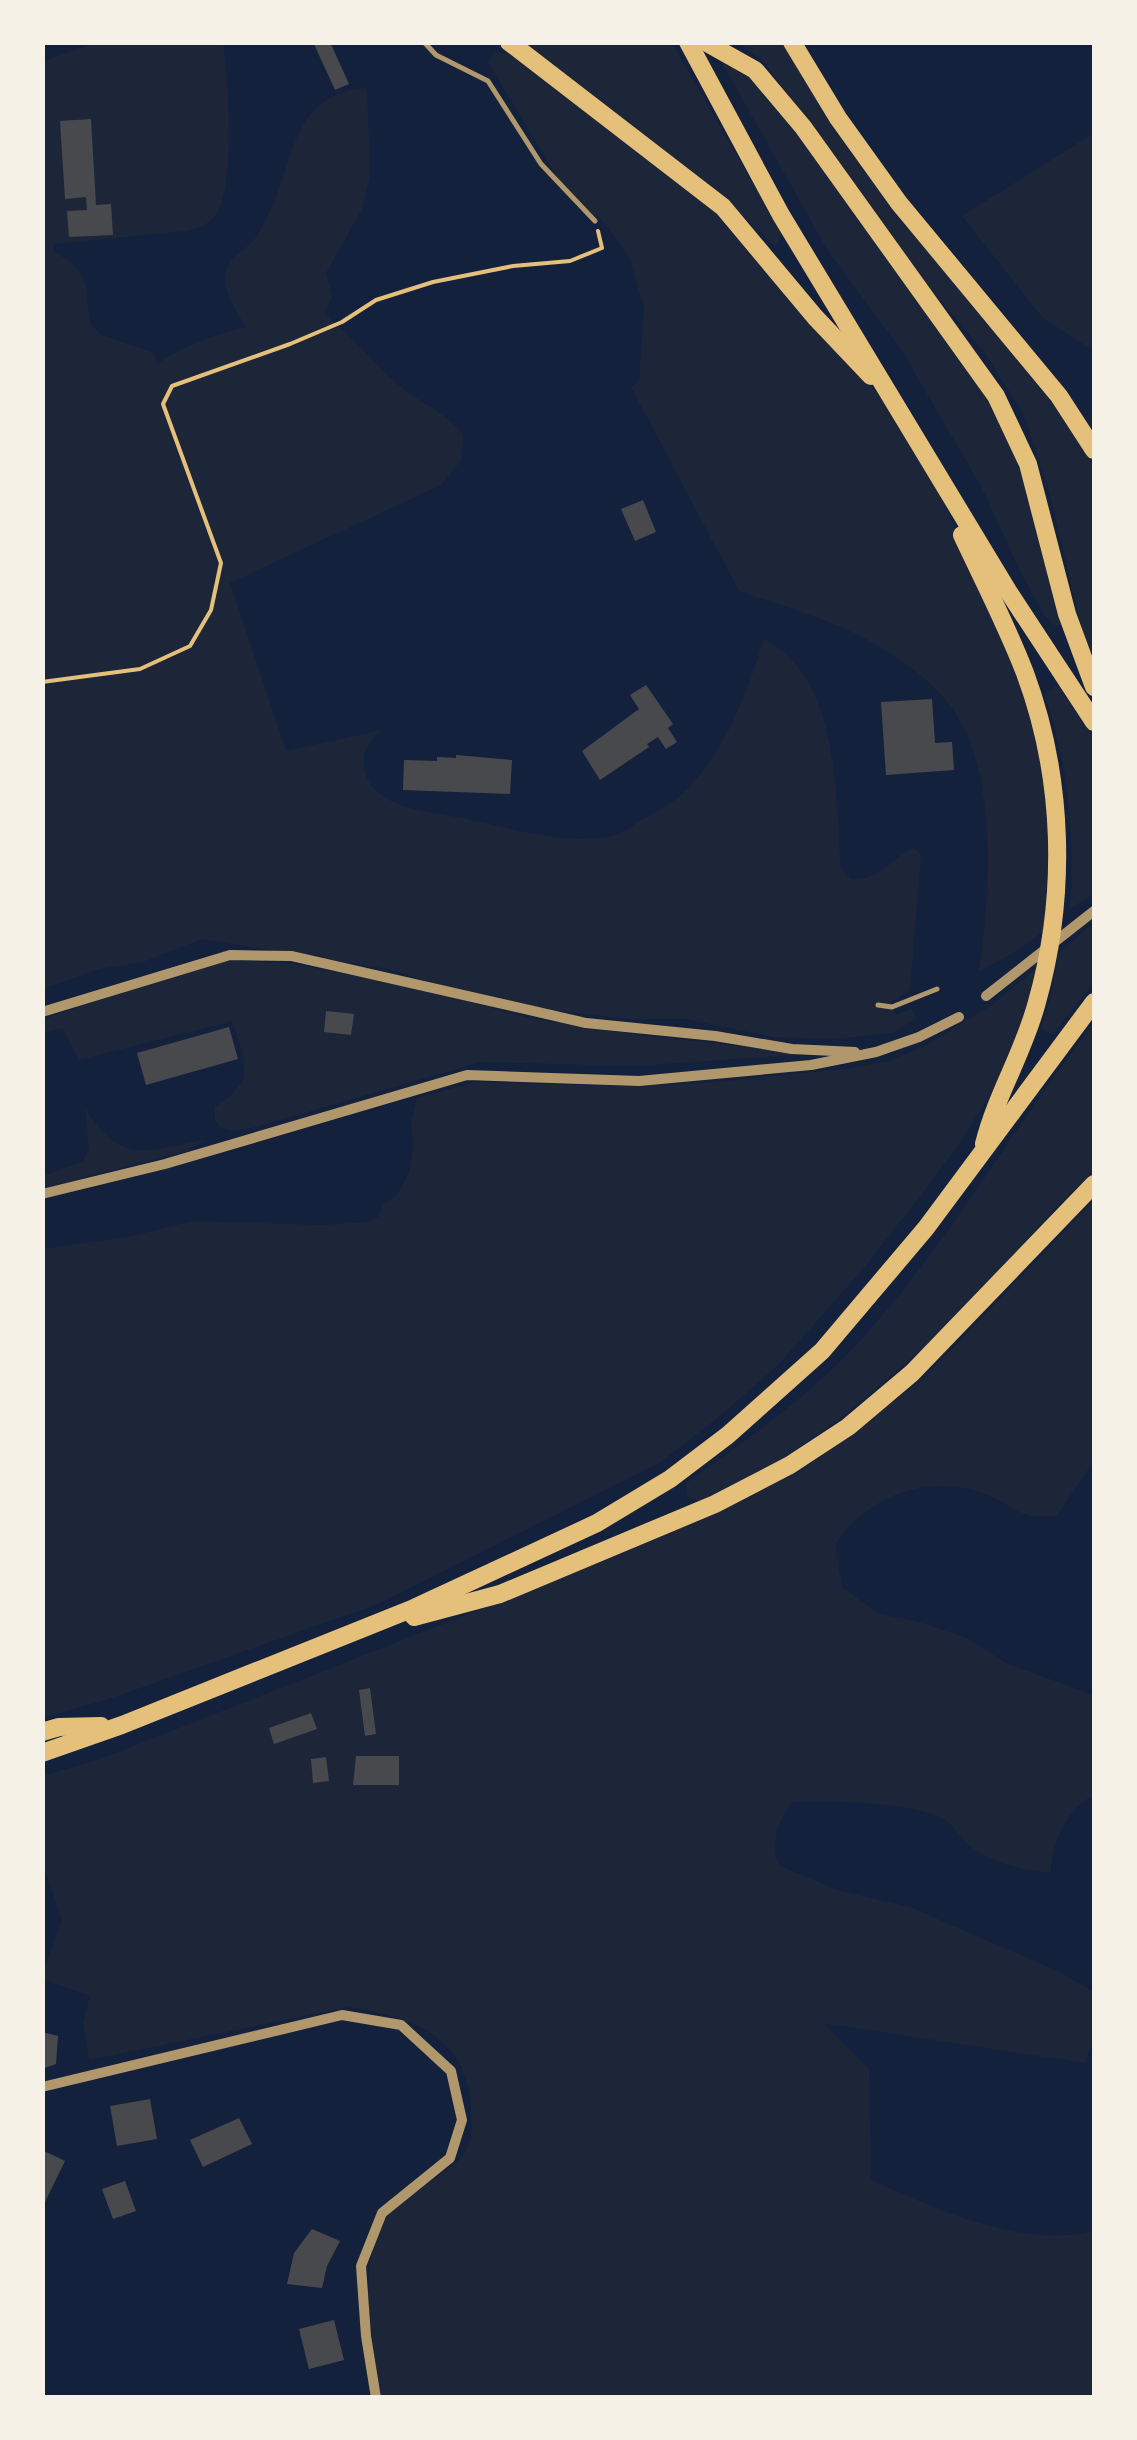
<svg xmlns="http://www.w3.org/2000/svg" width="1137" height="2440" font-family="'Space Grotesk',sans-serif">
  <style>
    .green { fill: #1d2539 }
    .building { fill: #48494c }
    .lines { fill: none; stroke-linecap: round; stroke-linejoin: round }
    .path { stroke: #e5c07b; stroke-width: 4 }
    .service { stroke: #b1986c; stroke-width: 5 }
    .minor { stroke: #b1986c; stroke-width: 10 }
    .primary { stroke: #e5c07b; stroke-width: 18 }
    .trunk { stroke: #e5c07b; stroke-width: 18 }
  </style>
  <rect width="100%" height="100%" fill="#14213d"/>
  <!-- green -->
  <g class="green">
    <path d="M95 43H223C228 79 237 189 214 217 207 226 196 228 186 231L54 244 53 251C94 274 83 285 91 325L102 335 154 353 157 364C185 345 213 335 246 327 236 310 220 289 227 269 232 254 244 251 253 241 258 235 262 227 265 221 296 167 287 93 367 88L370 178 362 209 326 273 332 297 324 314C354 337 376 368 406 391 428 407 445 412 463 435L461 461 441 485 230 583 286 751 382 730C370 740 361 752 364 769 372 810 434 812 467 819 513 829 564 845 611 836 623 834 635 824 645 818 657 811 673 803 683 793 725 753 748 692 764 638 773 645 783 650 790 658 839 708 836 805 841 870L851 879C880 880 890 860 913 848L921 854 910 990 891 1002 895 1015 911 1009 917 1018 892 1033 835 1039 774 1037 685 1019H629L533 1008 456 990 388 969 202 939 143 962 99 969 43 989 42 62Z"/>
    <polygon points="525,43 672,43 783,235 775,245 699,178 629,127"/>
    <polygon points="738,43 782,43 843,135 1057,407 1081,443 1094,471 1094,658 1084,639 1049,490 1024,415 985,353 912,267 765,63"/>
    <path d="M494 51 513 55 720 214 831 346 897 413 927 466 1022 678 1050 787 1049 926C1028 945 1005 958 979 971 990 896 999 773 952 708 930 678 894 654 862 637 823 617 779 605 739 591L631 387 639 381 644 307 628 254 602 220 591 213 559 180 488 62Z"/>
    <polygon points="721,61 749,72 797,131 997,411 1026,488 1064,625 1054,625 1044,615 1020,571 982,488 902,351 828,251"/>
    <polygon points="1094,133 1094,348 1092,350 1042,317 962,216"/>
    <path d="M1057 685 1094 739V893L1070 909C1075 833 1069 768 1045 695Z"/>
    <polygon points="1094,923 1094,983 1052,1035 1041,1029 1052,992 1058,954"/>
    <polygon points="236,960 293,964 394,983 534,1019 640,1035 809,1054 636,1066 480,1062 252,1128 233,1131 220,1127 215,1120 215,1107 232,1095 245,1077 242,1051 232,1021 79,1060 63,1028 43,1033 43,1019 197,967"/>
    <polygon points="1038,967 1024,1021 996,1085 961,1141 922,1194 863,1269 777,1366 720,1416 659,1463 378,1604 112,1698 43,1718 42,1249 133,1236 193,1221 322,1225 366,1222 378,1217 383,1205 397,1195 409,1172 414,1144 411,1123 417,1098 475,1082 625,1086 707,1083 851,1068 888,1061 923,1047 992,1005"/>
    <path d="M1094 1023V1171L1057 1206 961 1316 884 1382 837 1421 779 1461 701 1501 687 1497 686 1483C746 1441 808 1397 858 1343 948 1245 1013 1127 1094 1023Z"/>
    <path d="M85 1108C123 1168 145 1149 206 1140L185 1151 43 1188V1176L83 1161 89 1149Z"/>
    <path d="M1094 1200V1461L1057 1515C1020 1522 1017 1506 985 1494 928 1473 869 1495 835 1544L842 1587 879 1614 916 1621 967 1638 1008 1664 1094 1695V1795C1067 1808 1051 1844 1051 1873 1025 1871 992 1863 971 1847 961 1839 955 1826 944 1819 911 1801 831 1801 792 1802 777 1824 771 1839 778 1865L837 1890 910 1907 1058 1971 1094 1992V2040L1084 2063 823 2023 869 2069 871 2180C936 2209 1023 2249 1094 2231V2397H381C371 2341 357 2269 385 2216 397 2194 448 2177 464 2154 473 2141 472 2124 471 2110 468 2035 411 2017 349 2007L89 2060 83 2022 90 1996 43 1979V1971L62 1920 43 1865 42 1776 98 1760 621 1554 741 1502 817 1459 925 1377Z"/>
  </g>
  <!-- building -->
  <g class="building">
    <polygon points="313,42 330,42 349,84 335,90"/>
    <polygon points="91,119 96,205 111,204 113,235 69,237 67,211 87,210 86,197 65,199 60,121"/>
    <polygon points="643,500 656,532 635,541 621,509"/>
    <polygon points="646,685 673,724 668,728 677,742 666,749 658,737 647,744 649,747 600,780 582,751 639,709 630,695"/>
    <polygon points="932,699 935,743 952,742 954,770 886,775 881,702"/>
    <polygon points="456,755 512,760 510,794 403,790 404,760 437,761 437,757 456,758"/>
    <polygon points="326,1011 354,1014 351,1035 324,1032"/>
    <polygon points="229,1027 238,1059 146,1085 137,1053"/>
    <polygon points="370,1688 376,1734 365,1736 359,1690"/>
    <polygon points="311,1713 317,1729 274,1744 269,1728"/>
    <polygon points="356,1756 399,1756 399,1785 353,1785"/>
    <polygon points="326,1757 329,1781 313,1783 311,1759"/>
    <polygon points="42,2032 58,2036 56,2064 42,2069"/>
    <polygon points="150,2099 157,2139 117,2146 110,2106"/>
    <polygon points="239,2118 252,2144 203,2167 190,2140"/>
    <polygon points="42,2150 65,2161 42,2208"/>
    <polygon points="125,2181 136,2211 113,2219 102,2189"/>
    <polygon points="312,2229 340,2241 327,2266 322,2288 287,2284 294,2253"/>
    <polygon points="334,2320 344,2360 309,2369 299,2329"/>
  </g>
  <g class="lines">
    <!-- path -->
    <polyline class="path" points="42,682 140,669 190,646 211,610 221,563 163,404 172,386 290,344 342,322 376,300 433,282 513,266 570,261 602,248 598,231"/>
    <!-- service -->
    <g class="service">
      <polyline points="424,42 436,55 488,81 541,164 595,221"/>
      <polyline points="878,1005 892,1007 937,989"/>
    </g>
    <!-- minor -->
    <g class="minor">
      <polyline points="986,996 1094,911"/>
      <polyline points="42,1012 230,955 292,956 586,1023 715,1036 792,1049 855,1052"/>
      <polyline points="42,1194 165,1164 467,1075 639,1081 811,1065 876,1052 919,1037 959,1017"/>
      <polyline points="42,2087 342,2015 401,2025 451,2071 462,2120 450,2158 382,2213 361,2266 366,2336 376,2398"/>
    </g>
    <!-- primary -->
    <polyline class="primary" points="792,42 838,118 899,203 1059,396 1094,450"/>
    <!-- trunk -->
    <g class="trunk">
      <polyline points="509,42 723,207 815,317 871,376"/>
      <polyline points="688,42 781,215 1008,591 1094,722"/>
      <polyline points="707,43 755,70 803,127 996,396 1028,464 1067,614 1094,687"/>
      <path d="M962 535C983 580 1007 626 1025 673 1064 778 1067 895 1037 1002 1024 1052 996 1095 984 1144"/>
      <polyline points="414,1617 500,1594 715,1504 790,1465 848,1427 912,1373 1094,1184"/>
      <polyline points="42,1732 59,1727 101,1726"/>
      <polyline points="42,1753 122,1725 414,1608 597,1523 670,1479 728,1435 822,1351 926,1228 1094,1002"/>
    </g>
  </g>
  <!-- border -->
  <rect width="1137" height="2440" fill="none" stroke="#f6f1e7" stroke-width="90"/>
</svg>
